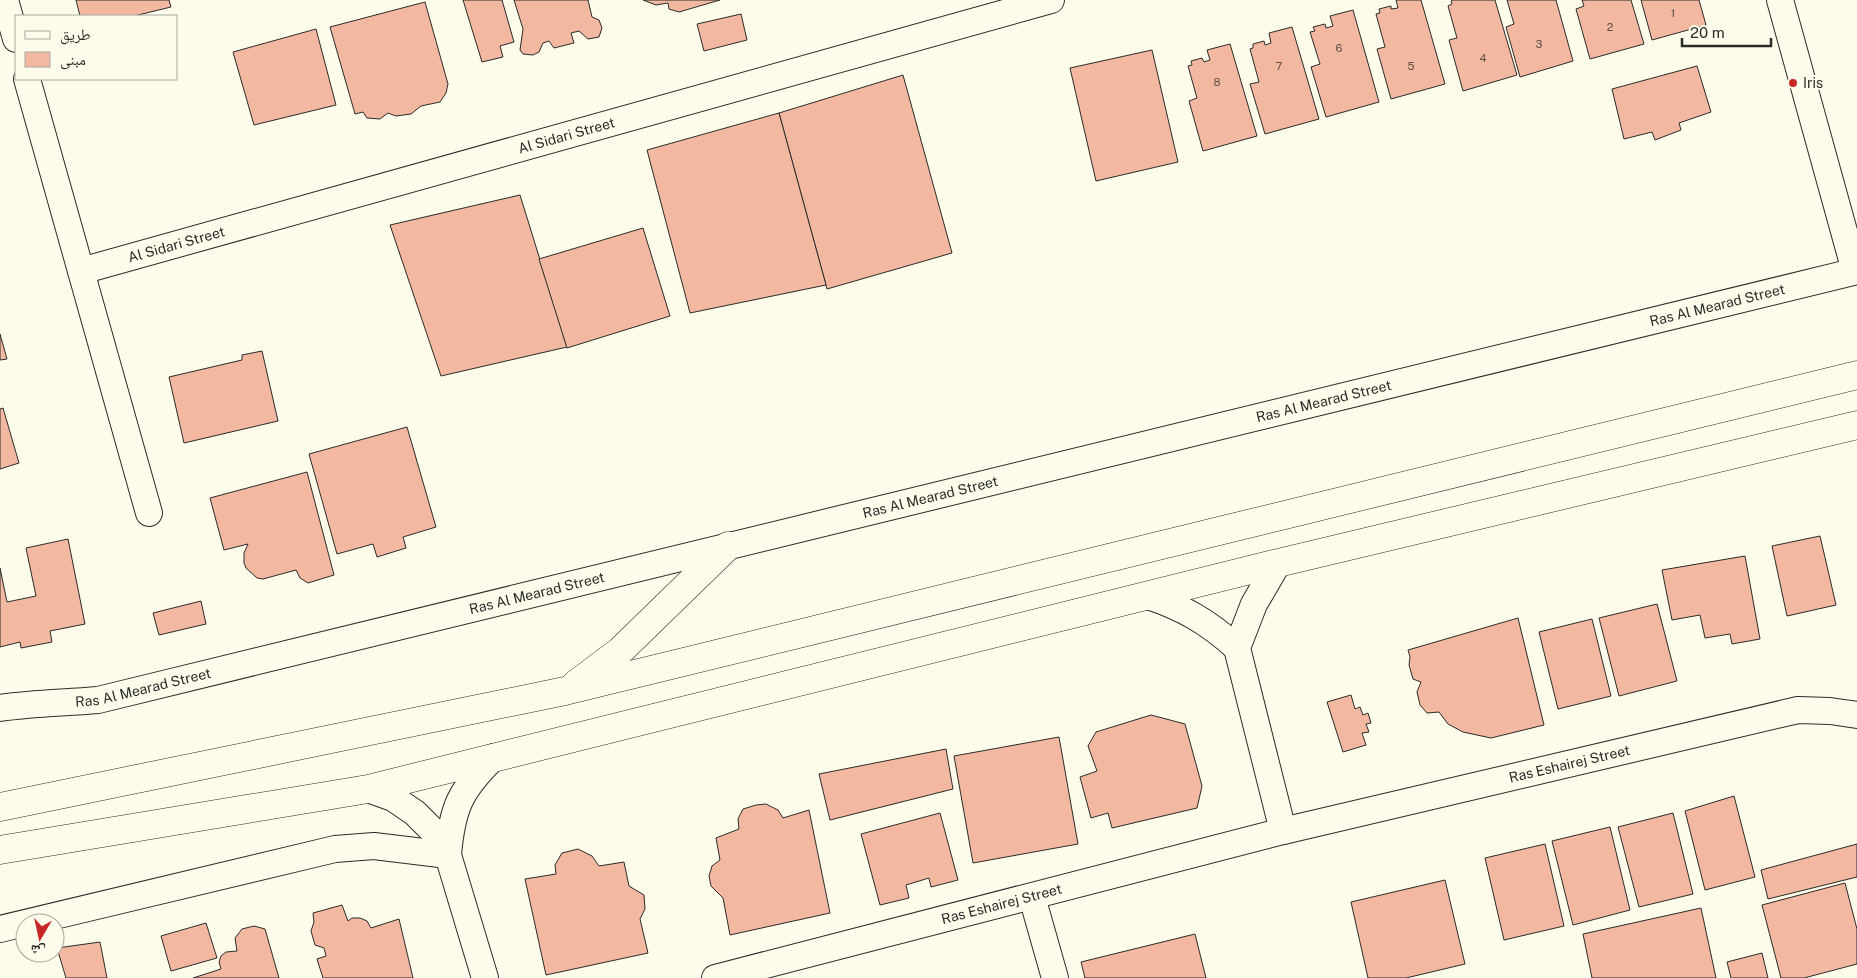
<svg xmlns="http://www.w3.org/2000/svg" width="1857" height="978" font-family="'Public Sans','Noto Naskh Arabic',sans-serif">
  <style>
    .building { fill: #f2b8a0; stroke: #2b2b2b }
    .lines { fill: none; stroke-linecap: round; stroke-linejoin: round }
    .street-casing { stroke: #2b2b2b; stroke-width: 28 }
    .secondary-casing { stroke: #2b2b2b; stroke-width: 29 }
    .street { stroke: #fdfbea; stroke-width: 26 }
    .secondary { stroke: #fdfbea; stroke-width: 28 }
    .poi-dot { fill: #c62828; stroke: #fdfbea; stroke-width: 2 }
    .labels { text-anchor: middle; stroke-width: 4; stroke-linejoin: round; paint-order: stroke }
    .number-label { font-size: 11px; fill: #5d4e48 }
    .poi-label { font-size: 14px; fill: #2b2b2b; stroke: #fdfbea; text-anchor: start }
    .street-label { font-size: 14px; fill: #2b2b2b; stroke: #fdfbea }
  </style>
  <rect width="100%" height="100%" fill="#fdfbea"/>
  <!-- building -->
  <g class="building">
    <polygon points="76,0 169,0 171,7 134,16 80,16"/>
    <polygon points="463,0 502,0 514,42 500,46 503,57 482,62"/>
    <polygon points="514,0 588,0 592,17 599,20 602,28 599,37 588,39 579,31 571,33 574,43 554,48 549,41 543,43 539,52 533,55 523,54 520,50 523,29"/>
    <polygon points="643,0 720,0 679,12 669,9 668,3 656,5"/>
    <polygon points="1396,0 1421,0 1445,84 1391,99 1377,49 1385,47 1376,14 1380,13 1379,9 1391,6 1391,9 1398,8"/>
    <polygon points="1495,0 1517,75 1463,91 1449,40 1457,38 1448,6 1452,4 1451,1 1453,0"/>
    <polygon points="1507,0 1556,0 1573,61 1520,77 1506,27 1514,24"/>
    <polygon points="1582,0 1631,0 1644,44 1590,59 1576,9 1584,6"/>
    <polygon points="1641,0 1699,0 1706,25 1652,40"/>
    <polygon points="425,2 448,84 446,93 440,102 421,106 411,114 396,116 388,113 380,119 367,118 363,112 355,114 330,27"/>
    <polygon points="1353,10 1379,102 1326,117 1311,67 1320,64 1310,32 1315,31 1313,27 1325,24 1326,28 1333,26 1330,16"/>
    <polygon points="741,14 747,40 704,51 697,24"/>
    <polygon points="1292,27 1319,119 1265,134 1250,84 1259,82 1250,49 1253,48 1253,44 1264,41 1265,45 1271,43 1269,33"/>
    <polygon points="316,29 336,105 254,125 233,52"/>
    <polygon points="1230,44 1257,136 1203,151 1189,101 1197,98 1188,66 1192,65 1191,61 1202,58 1204,62 1210,60 1207,50"/>
    <polygon points="1152,50 1178,162 1096,181 1070,68"/>
    <polygon points="1697,66 1711,112 1679,123 1681,130 1655,140 1652,132 1624,139 1612,89"/>
    <polygon points="903,75 952,253 827,289 779,113"/>
    <polygon points="779,113 826,285 690,313 647,150"/>
    <polygon points="520,195 567,347 441,376 390,225"/>
    <polygon points="643,228 670,316 567,348 539,259"/>
    <polygon points="0,334 7,359 0,360"/>
    <polygon points="262,351 278,421 184,443 169,377 242,360 242,355"/>
    <polygon points="3,408 19,463 0,469 0,409"/>
    <polygon points="407,427 436,527 403,537 406,548 377,557 373,544 337,554 309,454"/>
    <polygon points="307,472 334,575 308,583 300,578 296,570 263,579 257,578 246,568 244,563 244,553 248,544 224,550 210,498"/>
    <polygon points="1820,536 1836,605 1787,616 1772,546"/>
    <polygon points="68,539 85,624 50,631 52,642 21,648 20,642 0,647 0,568 7,602 36,596 26,548"/>
    <polygon points="1745,556 1760,639 1732,644 1730,634 1705,638 1700,615 1672,620 1662,570"/>
    <polygon points="201,601 206,624 159,635 153,613"/>
    <polygon points="1657,604 1677,681 1619,696 1599,618"/>
    <polygon points="1518,618 1544,725 1491,738 1463,732 1448,724 1439,712 1427,713 1420,705 1417,692 1421,682 1413,679 1409,665 1410,657 1408,650"/>
    <polygon points="1592,619 1611,696 1558,709 1539,632"/>
    <polygon points="1351,695 1355,709 1360,707 1363,715 1368,713 1371,723 1366,724 1369,732 1362,733 1366,745 1343,752 1327,702"/>
    <polygon points="1151,715 1185,724 1202,786 1197,808 1112,828 1108,813 1091,818 1080,777 1097,771 1088,746 1096,732"/>
    <polygon points="1059,737 1078,844 973,863 954,756"/>
    <polygon points="946,749 953,789 830,820 819,774"/>
    <polygon points="1734,796 1755,877 1705,890 1685,811"/>
    <polygon points="766,804 778,810 783,818 809,810 830,913 730,935 723,898 711,886 709,876 712,866 720,860 716,838 739,829 738,819 743,809 756,805"/>
    <polygon points="940,813 958,880 931,887 929,878 906,885 909,898 880,905 861,834"/>
    <polygon points="1673,813 1693,894 1639,907 1618,827"/>
    <polygon points="1610,827 1630,910 1573,925 1552,841"/>
    <polygon points="1545,844 1564,926 1504,940 1485,858"/>
    <polygon points="1857,844 1857,877 1768,899 1761,870"/>
    <polygon points="578,849 592,856 599,866 624,862 629,886 644,895 645,909 640,919 648,953 546,975 525,879 556,874 555,865 562,853"/>
    <polygon points="1445,880 1465,964 1406,978 1368,978 1351,902"/>
    <polygon points="1845,883 1857,929 1857,964 1804,978 1781,978 1762,905"/>
    <polygon points="342,905 348,921 352,918 360,918 367,921 371,928 399,919 413,978 323,978 317,959 326,956 324,948 315,945 311,931 314,922 313,913"/>
    <polygon points="1701,908 1716,978 1592,978 1583,934"/>
    <polygon points="206,923 217,958 171,971 161,936"/>
    <polygon points="254,926 265,929 279,978 193,978 221,969 219,962 221,956 226,952 237,951 235,938 242,929"/>
    <polygon points="1195,934 1206,978 1085,978 1081,962"/>
    <polygon points="100,942 107,978 66,978 57,948"/>
    <polygon points="1762,953 1768,978 1731,978 1727,962"/>
  </g>
  <g class="lines">
    <defs>
      <g id="street">
        <polyline points="5,0 16,39"/>
        <polyline points="1780,0 1855,271"/>
        <polyline points="27,79 149,513"/>
        <path id="s1" d="M81 271 1051 0"/>
        <polyline points="1278,563 1254,604 1237,648 1283,831"/>
        <path d="M1148 596C1184 608 1208 622 1237 648"/>
        <path id="s2" d="M0 708C33 703 65 703 98 700L1857 271"/>
        <polyline points="368,789 393,798 415,813 434,832 448,855 485,978"/>
        <path d="M448 855C452 808 460 790 494 757"/>
        <polyline points="1032,897 1055,978"/>
        <polyline points="0,929 335,849 374,846 448,855"/>
        <path id="s3" d="M715 978 1283 831 1798 710 1830 711 1857 715"/>
      </g>
      <g id="secondary">
        <polyline points="576,684 620,651 728,546"/>
        <polyline points="0,807 565,691 1857,375"/>
        <polyline points="0,850 368,789 1278,563 1857,425"/>
      </g>
    </defs>
    <!-- street casing -->
    <use href="#street" class="street-casing"/>
    <!-- secondary casing -->
    <use href="#secondary" class="secondary-casing"/>
    <!-- street -->
    <use href="#street" class="street"/>
    <!-- secondary -->
    <use href="#secondary" class="secondary"/>
  </g>
  <!-- markers -->
  <circle class="poi-dot" cx="1793" cy="83" r="5"/>
  <g class="labels">
    <!-- number labels -->
    <g class="number-label">
      <text x="1673" y="17">1</text>
      <text x="1610" y="31">2</text>
      <text x="1539" y="48">3</text>
      <text x="1339" y="52">6</text>
      <text x="1483" y="62">4</text>
      <text x="1279" y="70">7</text>
      <text x="1411" y="70">5</text>
      <text x="1217" y="86">8</text>
    </g>
    <!-- poi labels -->
    <g class="poi-label">
      <text x="1803" y="88">Iris</text>
    </g>
    <!-- street labels -->
    <g class="street-label">
      <text dy="5" stroke="none"><textPath href="#s1" startOffset="504">Al Sidari Street</textPath></text>
      <text dy="5" stroke="none"><textPath href="#s1" startOffset="99">Al Sidari Street</textPath></text>
      <text dy="5" stroke="none"><textPath href="#s2" startOffset="1765">Ras Al Mearad Street</textPath></text>
      <text dy="5" stroke="none"><textPath href="#s2" startOffset="1360">Ras Al Mearad Street</textPath></text>
      <text dy="5" stroke="none"><textPath href="#s2" startOffset="955">Ras Al Mearad Street</textPath></text>
      <text dy="5" stroke="none"><textPath href="#s2" startOffset="550">Ras Al Mearad Street</textPath></text>
      <text dy="5" stroke="none"><textPath href="#s2" startOffset="145">Ras Al Mearad Street</textPath></text>
      <text dy="5" stroke="none"><textPath href="#s3" startOffset="881">Ras Eshairej Street</textPath></text>
      <text dy="5" stroke="none"><textPath href="#s3" startOffset="296">Ras Eshairej Street</textPath></text>
    </g>
  </g>
  <!-- legend -->
  <rect x="15" y="15" width="162" height="65" fill="#fdfbea" stroke="#a9a89e"/>
  <rect x="25" y="31" width="25" height="8" fill="#fdfbea" stroke="#a9a89e"/>
  <text x="60" y="40" font-size="15" fill="#2b2b2b">طريق</text>
  <rect x="25" y="52" width="25" height="15" fill="#f2b8a0" stroke="#a9a89e"/>
  <text x="60" y="65" font-size="15" fill="#2b2b2b">مبنى</text>
  <!-- north arrow -->
  <g transform="translate(40 938) rotate(189)"><circle r="24" fill="#fdfbea" stroke="#a9a89e"/>
  <path d="M0-4L9 19L0 12L-9 19Z" fill="#c62828"/>
  <text y="-8" font-size="14" font-weight="bold" text-anchor="middle" fill="#2b2b2b">ش</text>
  </g>
  <!-- scale -->
  <path d="M1682 38v8h89v-8" fill="none" stroke="#2b2b2b" stroke-width="2.5"/>
  <text x="1690" y="38" font-size="15" fill="#2b2b2b" stroke="#fdfbea" stroke-width="4" paint-order="stroke">20 m</text>
</svg>
